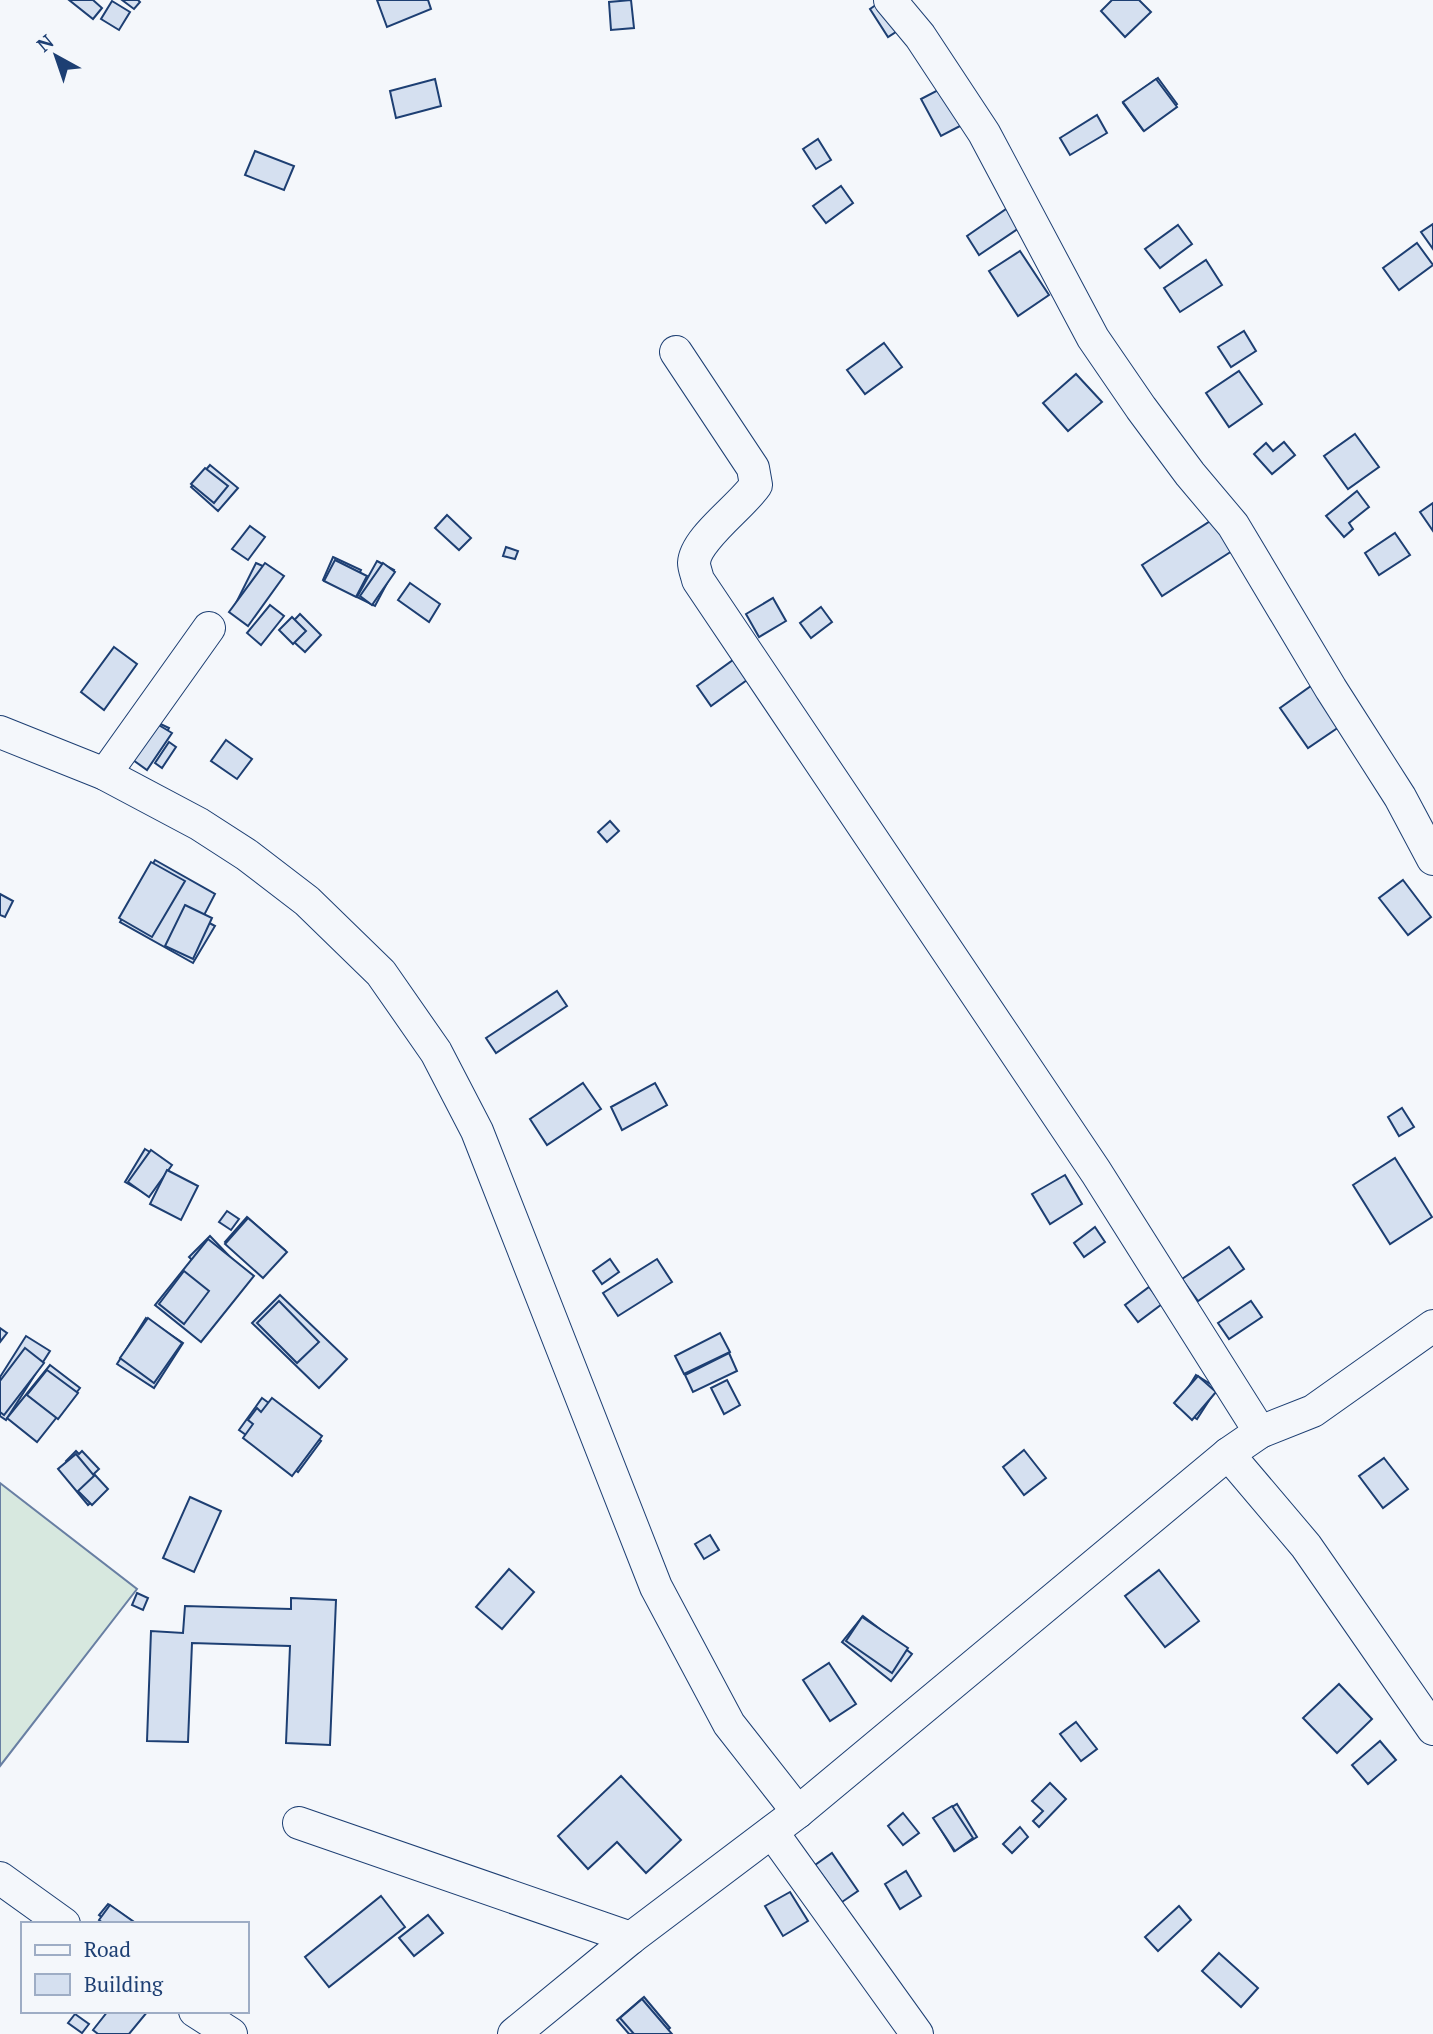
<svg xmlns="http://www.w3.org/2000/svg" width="1433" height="2034" font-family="'PT Serif',serif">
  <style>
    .pitch { fill: #d7e8df; stroke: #687fa3; stroke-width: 2 }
    .building { fill: #d5e0f0; stroke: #1d3f73; stroke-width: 2 }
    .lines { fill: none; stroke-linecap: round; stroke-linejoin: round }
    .minor-casing { stroke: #1d3f73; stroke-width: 34 }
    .minor { stroke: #f4f7fb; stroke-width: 32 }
  </style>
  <rect width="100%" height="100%" fill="#f4f7fb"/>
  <!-- pitch -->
  <polygon class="pitch" points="0,1483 137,1589 0,1766"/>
  <!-- building -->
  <g class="building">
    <polygon points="69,0 93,0 102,8 93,19"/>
    <polygon points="122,0 138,0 140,2 134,9"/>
    <polygon points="377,0 428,0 431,9 387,27"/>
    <polygon points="631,0 634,28 611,30 609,2"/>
    <polygon points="883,0 905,26 888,37 870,9"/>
    <polygon points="1112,0 1139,0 1151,12 1125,37 1101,11"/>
    <polygon points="112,1 130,12 119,30 101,19"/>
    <polygon points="1158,78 1177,104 1143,130 1123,103"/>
    <polygon points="435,79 441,106 396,118 390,91"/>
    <polygon points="1156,79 1177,107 1144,131 1123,102"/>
    <polygon points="942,88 962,125 941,136 921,99"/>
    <polygon points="1097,115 1107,133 1070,155 1060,138"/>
    <polygon points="818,139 831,160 816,169 803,149"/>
    <polygon points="255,151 294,166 284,190 245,175"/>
    <polygon points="841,186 853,203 826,223 813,206"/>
    <polygon points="1009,207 1022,226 979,255 967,236"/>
    <polygon points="1433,224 1433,249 1421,232"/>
    <polygon points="1178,225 1192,244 1160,268 1145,249"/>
    <polygon points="1417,243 1433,265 1399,290 1383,268"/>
    <polygon points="1020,251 1049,295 1018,316 989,271"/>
    <polygon points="1206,260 1222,285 1180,312 1164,288"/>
    <polygon points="1244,331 1256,351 1231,367 1218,347"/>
    <polygon points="884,343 902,367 865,394 847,370"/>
    <polygon points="1239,371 1262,404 1229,427 1206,393"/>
    <polygon points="1076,374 1102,402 1068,431 1043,403"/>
    <polygon points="1355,434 1379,467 1348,489 1324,456"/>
    <polygon points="1284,442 1295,455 1272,474 1254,454 1266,443 1273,451"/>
    <polygon points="210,465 238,488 218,511 191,487"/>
    <polygon points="205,468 228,486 214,503 191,484"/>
    <polygon points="1357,491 1369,507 1349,523 1353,529 1344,537 1326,516"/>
    <polygon points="1433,503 1433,531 1420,512"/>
    <polygon points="447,515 471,538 459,550 435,528"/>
    <polygon points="1212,520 1232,551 1162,596 1142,565"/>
    <polygon points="250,526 265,537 248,560 232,549"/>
    <polygon points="1395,533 1410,555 1379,575 1365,553"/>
    <polygon points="506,547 518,551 515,559 503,556"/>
    <polygon points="333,557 361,570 351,592 323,580"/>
    <polygon points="335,560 367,576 356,597 324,581"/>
    <polygon points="377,561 394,570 375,606 357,597"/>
    <polygon points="256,563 274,571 252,616 234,607"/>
    <polygon points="265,563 284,576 248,626 229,612"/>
    <polygon points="383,563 395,572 372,605 360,596"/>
    <polygon points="410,583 440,604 429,622 398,600"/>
    <polygon points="773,598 786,621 759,637 746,614"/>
    <polygon points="270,605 284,616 261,645 247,633"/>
    <polygon points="821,607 832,622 811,638 800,623"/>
    <polygon points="300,614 321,635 305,652 283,632"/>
    <polygon points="292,617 306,631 293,644 279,630"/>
    <polygon points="114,647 137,664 104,710 81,692"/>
    <polygon points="733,660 747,680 711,706 697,686"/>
    <polygon points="1311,686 1339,727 1308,748 1280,708"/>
    <polygon points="152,720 169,728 153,758 136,749"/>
    <polygon points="157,724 172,733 147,770 133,760"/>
    <polygon points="226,740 252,759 237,779 211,761"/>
    <polygon points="169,742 176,747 162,768 155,763"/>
    <polygon points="610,821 619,831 607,842 598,832"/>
    <polygon points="155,860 215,894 202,919 215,926 193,963 120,922"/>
    <polygon points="151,862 185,881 152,937 119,918"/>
    <polygon points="1403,880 1431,917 1408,935 1379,898"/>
    <polygon points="0,894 13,901 5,917 0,915"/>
    <polygon points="185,905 212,918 193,959 165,946"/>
    <polygon points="557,991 567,1006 496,1053 486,1038"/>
    <polygon points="583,1083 601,1109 547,1145 530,1119"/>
    <polygon points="655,1083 667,1105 622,1130 611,1107"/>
    <polygon points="1402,1108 1414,1127 1399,1136 1388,1117"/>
    <polygon points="145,1149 166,1162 146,1194 125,1182"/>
    <polygon points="151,1150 172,1165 149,1197 128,1182"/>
    <polygon points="1395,1158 1432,1217 1390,1244 1353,1185"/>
    <polygon points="167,1170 198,1186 181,1220 150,1204"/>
    <polygon points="1065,1175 1082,1204 1050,1224 1032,1194"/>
    <polygon points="227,1211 239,1219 231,1230 219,1222"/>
    <polygon points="247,1217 285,1250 263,1276 225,1242"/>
    <polygon points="248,1218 287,1252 263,1278 225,1244"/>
    <polygon points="1095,1227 1105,1242 1084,1257 1074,1243"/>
    <polygon points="210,1236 233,1260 212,1280 189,1257"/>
    <polygon points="208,1239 254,1276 201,1342 155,1305"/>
    <polygon points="1229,1247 1244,1269 1198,1301 1182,1279"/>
    <polygon points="610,1259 619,1272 602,1284 593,1271"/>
    <polygon points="657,1259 672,1282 618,1316 603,1293"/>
    <polygon points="184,1271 209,1291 184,1324 159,1304"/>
    <polygon points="1149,1287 1162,1304 1138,1322 1125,1305"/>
    <polygon points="280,1295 347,1359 319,1388 252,1323"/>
    <polygon points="279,1301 319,1342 297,1363 257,1323"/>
    <polygon points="1251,1301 1262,1317 1229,1339 1218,1323"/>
    <polygon points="146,1318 183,1343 154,1388 117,1364"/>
    <polygon points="148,1318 182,1343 154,1383 120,1358"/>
    <polygon points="0,1328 7,1333 0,1342"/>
    <polygon points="720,1333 730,1352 684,1374 675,1356"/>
    <polygon points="26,1336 50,1351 6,1420 0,1416 0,1377"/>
    <polygon points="25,1348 44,1363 4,1415 0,1412 0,1381"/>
    <polygon points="729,1353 737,1371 693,1392 685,1375"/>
    <polygon points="50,1365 80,1388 37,1442 7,1418"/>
    <polygon points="47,1370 78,1393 58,1419 27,1395"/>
    <polygon points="1196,1375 1217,1388 1197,1419 1177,1406"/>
    <polygon points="1198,1376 1216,1392 1192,1420 1174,1403"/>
    <polygon points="727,1380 740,1405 724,1414 711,1388"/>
    <polygon points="262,1398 321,1441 298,1472 239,1430"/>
    <polygon points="272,1398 322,1436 292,1476 243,1438 253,1424 248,1420 257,1408 261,1412"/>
    <polygon points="1024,1450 1046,1478 1024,1495 1003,1467"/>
    <polygon points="76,1451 79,1454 82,1451 99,1469 82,1485 66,1469 70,1466 66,1461"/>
    <polygon points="76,1454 106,1490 88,1505 58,1469"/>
    <polygon points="1384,1458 1408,1489 1383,1508 1359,1476"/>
    <polygon points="95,1475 108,1489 92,1505 78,1491"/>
    <polygon points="190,1497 221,1511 194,1572 163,1558"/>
    <polygon points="710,1535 719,1550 704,1559 695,1544"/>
    <polygon points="509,1569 534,1592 502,1629 476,1607"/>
    <polygon points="1159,1570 1199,1621 1165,1647 1125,1596"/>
    <polygon points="137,1593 148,1598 143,1610 132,1605"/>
    <polygon points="291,1598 336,1600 330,1745 286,1743 290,1646 192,1643 188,1742 147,1741 151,1631 183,1633 185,1606 291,1609"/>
    <polygon points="863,1616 912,1654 891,1681 842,1642"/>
    <polygon points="862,1617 908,1648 892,1673 846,1641"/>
    <polygon points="829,1663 856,1704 830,1721 803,1680"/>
    <polygon points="1339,1684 1372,1719 1337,1753 1303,1718"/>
    <polygon points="1076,1722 1097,1749 1081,1761 1060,1734"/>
    <polygon points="1380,1741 1396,1760 1368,1784 1352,1765"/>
    <polygon points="621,1776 681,1840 646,1873 617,1842 588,1869 558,1836"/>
    <polygon points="1050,1783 1066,1799 1039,1827 1033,1821 1043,1811 1032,1801"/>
    <polygon points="957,1804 977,1837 954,1851 934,1818"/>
    <polygon points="952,1806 973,1838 955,1851 933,1818"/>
    <polygon points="903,1813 919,1833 903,1845 888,1826"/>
    <polygon points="1020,1827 1028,1837 1012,1853 1003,1844"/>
    <polygon points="832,1853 858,1891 842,1902 815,1865"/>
    <polygon points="906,1871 921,1896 900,1909 885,1884"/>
    <polygon points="790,1892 808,1921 783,1936 765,1906"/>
    <polygon points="381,1896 405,1927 329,1987 305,1957"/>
    <polygon points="108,1904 132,1921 130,1924 111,1924 99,1915"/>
    <polygon points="110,1905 134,1922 132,1924 104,1924 99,1920"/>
    <polygon points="1179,1906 1191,1920 1158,1951 1145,1937"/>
    <polygon points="428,1915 443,1933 414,1956 399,1938"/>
    <polygon points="1219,1953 1258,1988 1241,2007 1202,1971"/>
    <polygon points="644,1997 670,2028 663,2034 629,2034 617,2020"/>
    <polygon points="642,1999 672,2034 634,2034 620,2018"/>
    <polygon points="108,2011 148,2011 129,2034 98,2034 93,2030"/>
    <polygon points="75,2014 89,2024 82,2033 68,2023"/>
  </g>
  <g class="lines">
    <defs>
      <g id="minor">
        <polyline points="890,0 920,36 984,133 1093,338 1141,408 1190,474 1233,525 1331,689 1400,797 1433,859"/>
        <path d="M676 352 753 468 756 485C741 507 695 539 694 563 694 568 697 575 698 580L1096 1172 1260 1432"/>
        <polyline points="0,732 105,774 199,824 247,855 307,901 381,973 436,1052 477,1131 656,1587 729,1724 798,1812"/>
        <polyline points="105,774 209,628"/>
        <polyline points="1228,1454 1306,1546 1433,1729"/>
        <polyline points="299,1823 631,1938"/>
        <polyline points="772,1832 917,2034"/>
        <polyline points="0,1878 64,1924"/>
        <polyline points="195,2011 231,2034"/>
        <polyline points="514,2034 631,1938 798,1812 1228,1454 1260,1432 1313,1411 1433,1326"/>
      </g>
    </defs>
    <!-- minor casing -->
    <use href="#minor" class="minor-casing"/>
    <!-- minor -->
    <use href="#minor" class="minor"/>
  </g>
  <!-- legend -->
  <rect x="21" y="1922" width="228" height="91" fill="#f4f7fb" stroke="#9eadc5" stroke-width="2"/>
  <rect x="35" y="1945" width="35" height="10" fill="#f4f7fb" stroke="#9eadc5" stroke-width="2"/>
  <text x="84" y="1957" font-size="21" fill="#1d3f73">Road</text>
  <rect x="35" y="1974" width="35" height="21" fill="#d5e0f0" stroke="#9eadc5" stroke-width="2"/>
  <text x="84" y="1992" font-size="21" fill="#1d3f73">Building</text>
  <!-- north arrow -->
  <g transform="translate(56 56) rotate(320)" stroke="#f4f7fb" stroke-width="5" paint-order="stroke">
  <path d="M0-5L12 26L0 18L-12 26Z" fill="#1d3f73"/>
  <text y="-10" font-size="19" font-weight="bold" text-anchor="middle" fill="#1d3f73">N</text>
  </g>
</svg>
